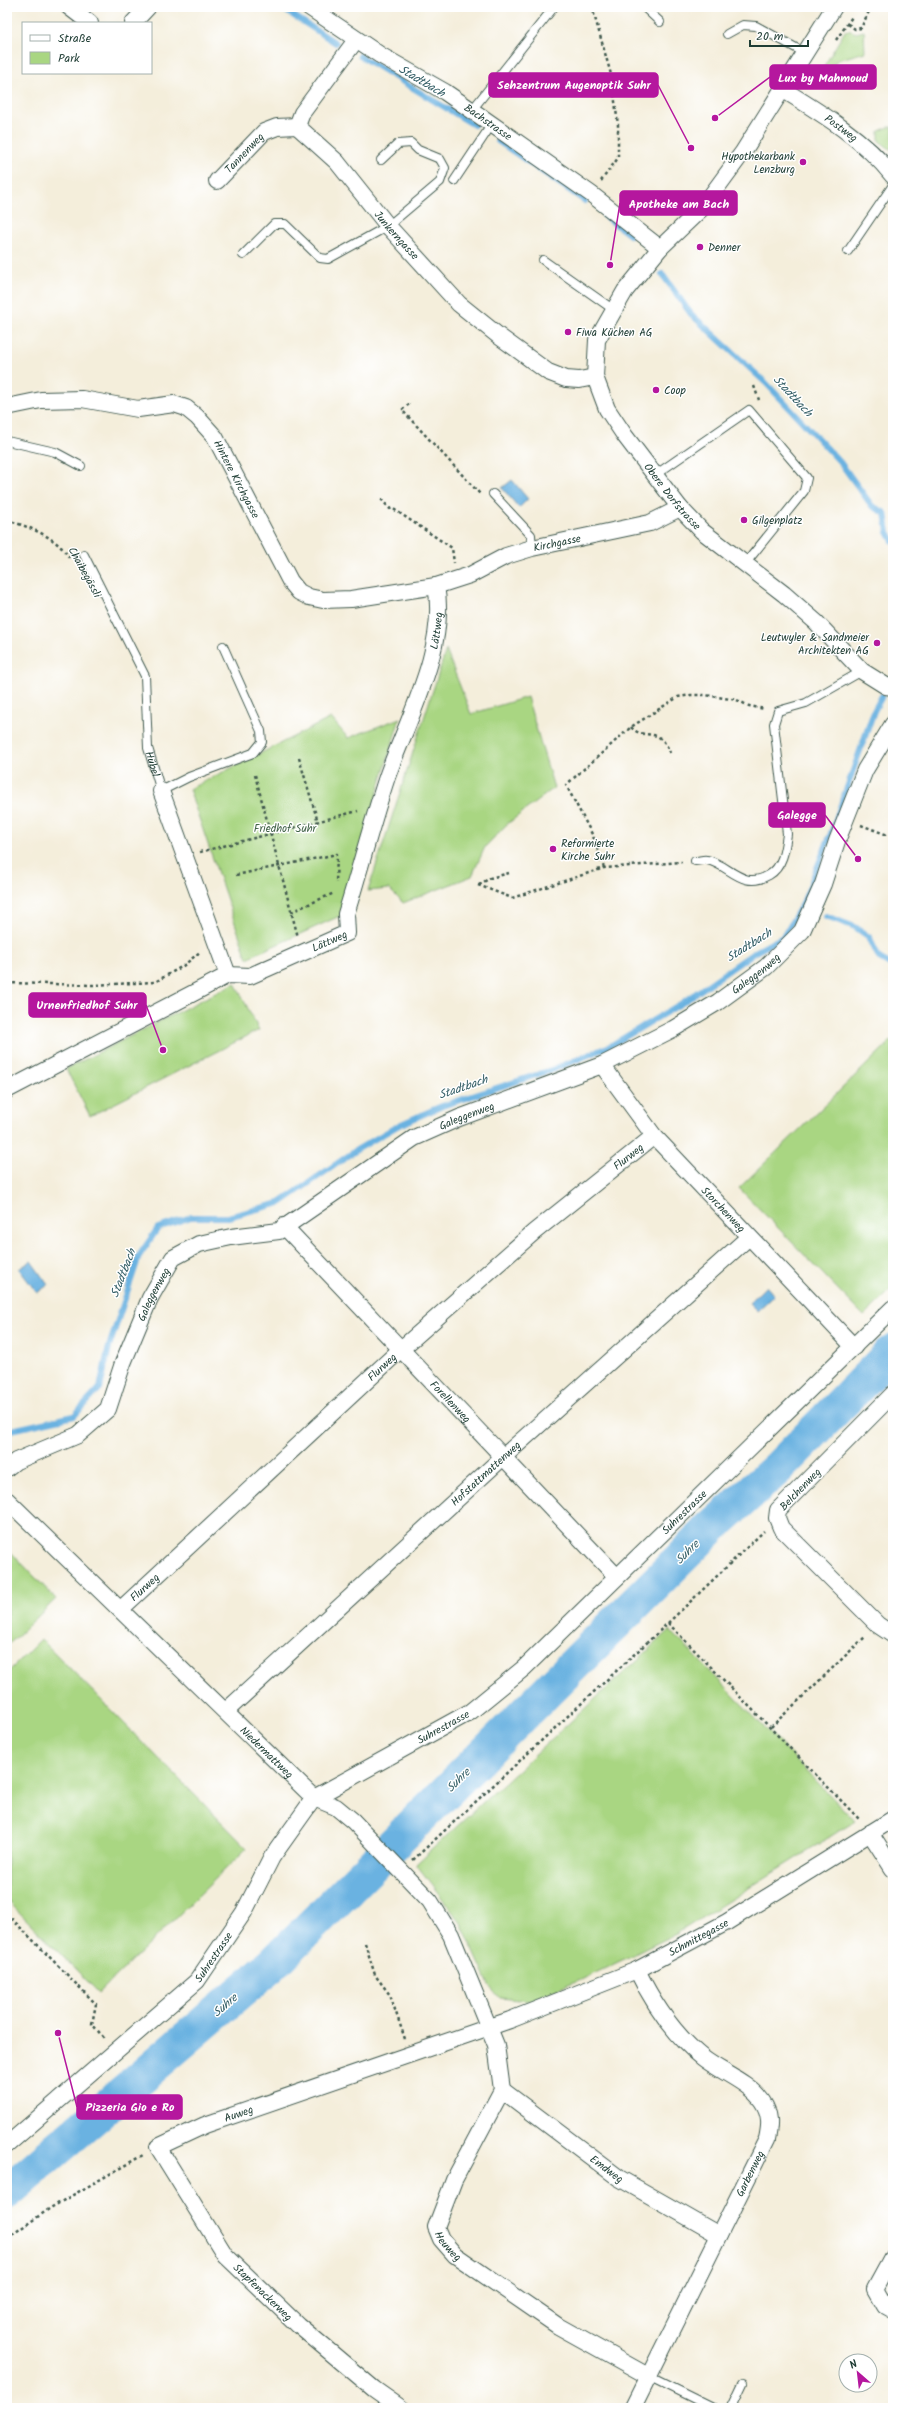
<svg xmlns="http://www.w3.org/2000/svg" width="900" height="2415" font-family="Kalam,sans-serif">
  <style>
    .green { fill: #a9d682; stroke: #648a5b }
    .water { fill: #6ab2e1; stroke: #44788a }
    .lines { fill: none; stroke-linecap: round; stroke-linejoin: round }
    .stream { stroke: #6ab2e1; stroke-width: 6 }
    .river { stroke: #6ab2e1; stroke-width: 35 }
    .service-casing { stroke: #3f584d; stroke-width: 10 }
    .minor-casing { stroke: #3f584d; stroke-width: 18 }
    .path { stroke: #3f584d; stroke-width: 2.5; stroke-dasharray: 3 3; stroke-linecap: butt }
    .service { stroke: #fff; stroke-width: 8 }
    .minor { stroke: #fff; stroke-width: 16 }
    .poi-dot { fill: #b5179e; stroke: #fff; stroke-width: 1.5 }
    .labels { text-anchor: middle; stroke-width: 3; stroke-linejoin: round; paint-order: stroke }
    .street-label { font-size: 11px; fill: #1f3d34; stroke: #fff }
    .poi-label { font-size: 11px; fill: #1f3d34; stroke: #fff; text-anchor: start }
    .park-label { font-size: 11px; fill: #426348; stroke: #fff }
    .water-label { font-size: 12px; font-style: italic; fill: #366068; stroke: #fff }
    .leader { fill: none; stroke: #b5179e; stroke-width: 1.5 }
    .callout-dot { fill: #b5179e; stroke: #fff; stroke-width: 1.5 }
    .callout { fill: #b5179e; stroke: #b5179e; stroke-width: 1.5 }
    .callout-label { font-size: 12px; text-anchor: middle; font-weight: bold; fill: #fff }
  </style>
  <rect width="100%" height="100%" fill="#fff"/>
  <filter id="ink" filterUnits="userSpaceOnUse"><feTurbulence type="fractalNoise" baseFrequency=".025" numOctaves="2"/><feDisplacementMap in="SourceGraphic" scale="8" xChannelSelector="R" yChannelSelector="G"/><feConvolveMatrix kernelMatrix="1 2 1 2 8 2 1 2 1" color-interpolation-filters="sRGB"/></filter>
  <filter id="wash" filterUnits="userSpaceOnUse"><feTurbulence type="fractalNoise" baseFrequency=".012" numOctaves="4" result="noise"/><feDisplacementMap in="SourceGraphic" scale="16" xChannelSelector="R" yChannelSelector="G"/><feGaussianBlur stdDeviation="0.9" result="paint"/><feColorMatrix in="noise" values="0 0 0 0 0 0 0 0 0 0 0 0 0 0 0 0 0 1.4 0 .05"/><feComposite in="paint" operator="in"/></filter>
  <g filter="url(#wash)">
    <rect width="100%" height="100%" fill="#f4eedb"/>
    <!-- green -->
    <g class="green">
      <polygon points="849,30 856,33 864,31 865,52 837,60 823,78 818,76 845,31"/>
      <polygon points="889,127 893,127 893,151 879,141 879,131"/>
      <polygon points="446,650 471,714 527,697 554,788 506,825 485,847 472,876 403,903 389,889 368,891"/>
      <polygon points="331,718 348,738 400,718 340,916 247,958 189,789"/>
      <polygon points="235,983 259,1030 90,1116 66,1069"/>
      <polygon points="893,1039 893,1288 864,1316 739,1188"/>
      <polygon points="7,1548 56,1599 7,1646"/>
      <polygon points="670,1630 855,1821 676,1934 581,1980 528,2001 500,1998 489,1985 461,1923 416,1864"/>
      <polygon points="41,1639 247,1848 99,1993 7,1900 7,1673"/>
    </g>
    <!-- water -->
    <g class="water">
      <polygon points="512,480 528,499 519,508 502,488"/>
      <polygon points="31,1261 48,1285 37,1293 19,1269"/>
      <polygon points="766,1286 774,1295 757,1311 749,1303"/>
    </g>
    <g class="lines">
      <!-- stream -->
      <g class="stream">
        <polyline points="280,7 336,43"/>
        <polyline points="360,56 474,125"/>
        <polyline points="498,141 585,201"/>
        <polyline points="605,216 630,235"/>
        <polyline points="662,274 691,314 766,383 840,462 872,506 885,513 888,532 893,541"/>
        <polyline points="826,916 855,927 869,937 879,958 893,966"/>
        <polyline points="7,1431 74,1416 100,1388 109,1347 139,1256 158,1228 191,1217 228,1217 280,1203 358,1149 399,1125 442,1106 554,1069 610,1046 682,1003 755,952 783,937 803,903 830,836 874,711 882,696"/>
      </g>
      <!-- river -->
      <polyline class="river" points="7,2192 274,1963 712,1527 778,1468 893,1351"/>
    </g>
  </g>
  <g filter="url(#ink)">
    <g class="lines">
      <defs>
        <g id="service">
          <polyline points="644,7 660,22"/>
          <polyline points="727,34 743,25 756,26 805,53"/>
          <polyline points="472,110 554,7"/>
          <polyline points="454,181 492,124"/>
          <polyline points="848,251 893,185"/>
          <polyline points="243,255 274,224 285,224 320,258 328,259 388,226 440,182 445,168 440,159 418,150 411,143 398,144 381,160"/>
          <polyline points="543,260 614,310"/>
          <polyline points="7,441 55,452 81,466"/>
          <polyline points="655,475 749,410 807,478 804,491 745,564"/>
          <polyline points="493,494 531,535 532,548"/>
          <path id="s1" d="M84 555 145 676 148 748 161 791 189 777 253 753 262 742 261 731 223 646"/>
          <path d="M695 861C699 861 704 859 707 860 729 864 742 891 769 875 783 867 785 849 787 834L774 724 778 711 806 703 862 671"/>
          <polyline points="648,2376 713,2408"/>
          <polyline points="731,2408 743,2383"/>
        </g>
        <g id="minor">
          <polyline points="69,7 90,23"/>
          <path id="s2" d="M309 7 380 55 445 92 480 116 591 194 660 248"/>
          <path id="s3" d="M834 7 743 152 702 208 660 248 625 291 597 340 595 377 607 409 625 436 680 508 702 531 784 594 816 622 862 671 886 686 893 687"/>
          <polyline points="133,23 148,7"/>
          <path id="s4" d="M356 40 302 113 297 126 337 162 388 226 459 304 500 337 548 372 566 379 579 380 595 377"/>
          <path id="s5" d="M782 89C821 113 864 139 893 176"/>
          <path id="s6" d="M217 181 264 132 277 127 297 126"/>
          <path id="s7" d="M7 407 41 400 82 399 138 409 174 404 186 408 197 417 215 437 290 581 299 592 309 597 323 600 351 599 436 586 470 575 506 556 532 548 650 523 680 508"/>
          <polyline points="161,791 228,975"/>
          <path id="s8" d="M602 1065 654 1136 854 1347"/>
          <path id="s9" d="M7 1090 228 975 250 976 347 933 346 914C360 869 372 822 387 777 407 720 448 647 436 586"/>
          <path id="s10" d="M284 1226 617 1577"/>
          <polyline points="893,1394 778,1510 777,1518 781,1528 878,1625 893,1635"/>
          <path id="s11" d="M7 1468 16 1461 78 1435 108 1409 123 1363 150 1298 173 1258 199 1244 231 1237 279 1231 414 1138 459 1118 602 1065 673 1029 718 1002 766 967 802 931 823 884 837 841 865 770 893 724"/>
          <path id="s12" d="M7 1500 314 1798 336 1807 353 1821 430 1901 451 1935 496 2045 502 2090 454 2180 436 2227 441 2239 455 2255 558 2326 648 2376"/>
          <path id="s13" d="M121 1609 400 1350 534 1232 654 1136"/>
          <path id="s14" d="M226 1711 502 1458 749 1237"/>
          <polyline points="870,1833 893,1869"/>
          <path id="s15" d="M502 2090 619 2178 719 2235"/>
          <path id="s16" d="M7 2145 197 1981 244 1912 272 1857 314 1798 470 1712 524 1668 893 1308"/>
          <polyline points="893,2256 875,2289 884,2305 893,2310"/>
          <path id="s17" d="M401 2408 374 2389 298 2325 225 2255 158 2147 205 2125 510 2020 637 1970 727 1922 893 1819"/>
          <path id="s18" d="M633 2408 767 2139C770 2125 771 2114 762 2101 749 2082 721 2072 703 2058 674 2035 653 2003 637 1970"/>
        </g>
      </defs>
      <!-- service casing -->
      <use href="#service" class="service-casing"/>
      <!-- minor casing -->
      <use href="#minor" class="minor-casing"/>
      <!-- path -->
      <g class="path">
        <polyline points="592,7 612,78 618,125 618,158 601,181"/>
        <polyline points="848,24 855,29 861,28 871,7"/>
        <polyline points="836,40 852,17"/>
        <polyline points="754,386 759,400"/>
        <polyline points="409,404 402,410 480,494"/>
        <polyline points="381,499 390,509 392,508 452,548 454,563"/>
        <path d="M7 520C29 527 58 537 69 558"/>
        <path d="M631 727C644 742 659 724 670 753"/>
        <polyline points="299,758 318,822"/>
        <polyline points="255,775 298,937"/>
        <polyline points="861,825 893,837"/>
        <polyline points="200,852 358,811"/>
        <polyline points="604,868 593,836 566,785 631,727 678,697 691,695 705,695 737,700 749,706 765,709"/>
        <polyline points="236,875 337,854 336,883"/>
        <polyline points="478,885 512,898 604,868 682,862"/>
        <polyline points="479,885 490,878 509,873"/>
        <polyline points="291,912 334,893"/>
        <polyline points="7,983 93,985 155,982 183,966 201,951"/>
        <polyline points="668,1623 860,1820"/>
        <polyline points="771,1727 866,1636"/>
        <polyline points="413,1860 668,1623 764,1531"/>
        <polyline points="7,1914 96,2004 92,2024 104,2038"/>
        <polyline points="365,1943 375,1975 390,1995 405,2039"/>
        <polyline points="7,2238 52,2207 143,2155"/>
        <polyline points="7,2280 9,2283"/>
      </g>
      <!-- service -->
      <use href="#service" class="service"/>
      <!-- minor -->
      <use href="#minor" class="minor"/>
    </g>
  </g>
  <!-- markers -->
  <g class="poi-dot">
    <circle cx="803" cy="162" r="4"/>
    <circle cx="700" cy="247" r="4"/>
    <circle cx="568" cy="332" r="4"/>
    <circle cx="656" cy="390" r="4"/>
    <circle cx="744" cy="520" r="4"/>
    <circle cx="877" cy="643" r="4"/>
    <circle cx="553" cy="849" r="4"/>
  </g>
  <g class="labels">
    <!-- street labels -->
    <g class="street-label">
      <text dy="4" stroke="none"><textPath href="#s2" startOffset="213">Bachstrasse</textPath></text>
      <text dy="4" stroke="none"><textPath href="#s5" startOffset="71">Postweg</textPath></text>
      <text dy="4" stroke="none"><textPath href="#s6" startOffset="39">Tannenweg</textPath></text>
      <text dy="4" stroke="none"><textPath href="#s4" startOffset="253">Junkerngasse</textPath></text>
      <text dy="4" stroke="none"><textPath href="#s7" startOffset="270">Hintere Kirchgasse</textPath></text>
      <text dy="4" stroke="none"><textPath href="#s3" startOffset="591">Obere Dorfstrasse</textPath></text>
      <text dy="4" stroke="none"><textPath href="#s7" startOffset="668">Kirchgasse</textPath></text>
      <text transform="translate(85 572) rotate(61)" y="4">Chaibegässli</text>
      <text dy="4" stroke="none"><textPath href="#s9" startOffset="694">Lättweg</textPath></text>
      <text dy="4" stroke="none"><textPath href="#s1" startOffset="224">Hübel</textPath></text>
      <text dy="4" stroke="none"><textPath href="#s9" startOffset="358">Lättweg</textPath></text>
      <text dy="4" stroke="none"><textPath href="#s11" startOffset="939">Galeggenweg</textPath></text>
      <text dy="4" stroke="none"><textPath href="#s11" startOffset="615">Galeggenweg</textPath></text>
      <text dy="4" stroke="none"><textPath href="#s13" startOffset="680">Flurweg</textPath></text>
      <text dy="4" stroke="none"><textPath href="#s8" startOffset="189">Storchenweg</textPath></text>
      <text dy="4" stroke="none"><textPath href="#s11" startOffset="242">Galeggenweg</textPath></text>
      <text dy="4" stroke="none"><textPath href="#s13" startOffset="356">Flurweg</textPath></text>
      <text dy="4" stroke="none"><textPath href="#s10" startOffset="242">Forellenweg</textPath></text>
      <text dy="4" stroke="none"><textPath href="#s14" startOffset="352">Hofstattmattenweg</textPath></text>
      <text transform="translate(800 1489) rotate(-46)" y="4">Belchenweg</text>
      <text dy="4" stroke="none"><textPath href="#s16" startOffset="940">Suhrestrasse</textPath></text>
      <text dy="4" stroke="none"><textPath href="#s13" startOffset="32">Flurweg</textPath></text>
      <text dy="4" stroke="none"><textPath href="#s16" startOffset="616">Suhrestrasse</textPath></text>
      <text dy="4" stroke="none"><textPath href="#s12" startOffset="362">Niedermattweg</textPath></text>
      <text dy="4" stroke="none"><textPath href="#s17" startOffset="941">Schmittegasse</textPath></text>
      <text dy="4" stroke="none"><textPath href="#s16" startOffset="280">Suhrestrasse</textPath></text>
      <text dy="4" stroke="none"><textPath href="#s17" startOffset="448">Auweg</textPath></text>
      <text dy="4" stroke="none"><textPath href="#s15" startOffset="131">Emdweg</textPath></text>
      <text dy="4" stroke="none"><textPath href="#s18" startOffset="262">Garbenweg</textPath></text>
      <text dy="4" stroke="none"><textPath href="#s12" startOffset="964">Heuweg</textPath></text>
      <text transform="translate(263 2292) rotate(44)" y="4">Stapfenackerweg</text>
    </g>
    <!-- poi labels -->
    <g class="poi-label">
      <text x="795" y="160" text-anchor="end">Hypothekarbank<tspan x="795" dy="13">Lenzburg</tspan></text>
      <text x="708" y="251">Denner</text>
      <text x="576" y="336">Fiwa Küchen AG</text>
      <text x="664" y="394">Coop</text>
      <text x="752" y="524">Gilgenplatz</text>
      <text x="869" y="641" text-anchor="end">Leutwyler &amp; Sandmeier<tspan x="869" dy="13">Architekten AG</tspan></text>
      <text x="561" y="847">Reformierte<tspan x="561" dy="13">Kirche Suhr</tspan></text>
    </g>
    <!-- park labels -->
    <g class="park-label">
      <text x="285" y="832">Friedhof Suhr</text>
    </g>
    <!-- water labels -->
    <g class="water-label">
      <text transform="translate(422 81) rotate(31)" y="4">Stadtbach</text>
      <text transform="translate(793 396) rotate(47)" y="4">Stadtbach</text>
      <text transform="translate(749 945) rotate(-32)" y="4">Stadtbach</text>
      <text transform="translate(463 1087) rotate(-19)" y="4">Stadtbach</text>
      <text transform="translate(123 1273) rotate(-69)" y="4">Stadtbach</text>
      <text transform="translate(687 1552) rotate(-45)" y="4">Suhre</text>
      <text transform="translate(458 1780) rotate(-45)" y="4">Suhre</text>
      <text transform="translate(225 2005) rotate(-41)" y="4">Suhre</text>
    </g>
  </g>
  <!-- callouts -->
  <path class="leader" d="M715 118L770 77M691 148L658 85M610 265L620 203M858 859L825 815M163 1050L146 1005M58 2033L77 2107"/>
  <g class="callout-dot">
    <circle cx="715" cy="118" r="4"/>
    <circle cx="691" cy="148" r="4"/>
    <circle cx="610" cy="265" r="4"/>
    <circle cx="858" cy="859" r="4"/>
    <circle cx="163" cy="1050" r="4"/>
    <circle cx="58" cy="2033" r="4"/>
  </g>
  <g class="callout">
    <rect x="770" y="65" width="106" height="24" rx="4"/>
    <rect x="489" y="73" width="169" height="24" rx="4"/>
    <rect x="620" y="191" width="117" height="24" rx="4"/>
    <rect x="769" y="803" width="56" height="24" rx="4"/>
    <rect x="29" y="993" width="117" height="24" rx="4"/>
    <rect x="77" y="2095" width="105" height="24" rx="4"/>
  </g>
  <g class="callout-label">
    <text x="823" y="82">Lux by Mahmoud</text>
    <text x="574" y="89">Sehzentrum Augenoptik Suhr</text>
    <text x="679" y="208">Apotheke am Bach</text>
    <text x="797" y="819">Galegge</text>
    <text x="87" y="1009">Urnenfriedhof Suhr</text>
    <text x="130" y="2111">Pizzeria Gio e Ro</text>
  </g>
  <!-- margin -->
  <rect width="900" height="2415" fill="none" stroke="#fff" stroke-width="24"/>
  <!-- legend -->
  <rect x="22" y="22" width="130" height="52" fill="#ffffff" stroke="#a5b1ae"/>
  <rect x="30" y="35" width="20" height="6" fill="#ffffff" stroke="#a5b1ae"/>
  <text x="58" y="42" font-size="12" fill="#1f3d34">Straße</text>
  <rect x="30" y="52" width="20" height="12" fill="#a9d682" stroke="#a5b1ae"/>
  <text x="58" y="62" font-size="12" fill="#1f3d34">Park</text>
  <!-- north arrow -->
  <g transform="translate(858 2373) rotate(332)"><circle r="19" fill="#ffffff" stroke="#a5b1ae"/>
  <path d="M0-3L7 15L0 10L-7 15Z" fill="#b5179e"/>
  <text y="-6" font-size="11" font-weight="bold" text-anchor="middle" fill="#1f3d34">N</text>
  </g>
  <!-- scale -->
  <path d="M750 40v6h58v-6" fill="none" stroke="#1f3d34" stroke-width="2"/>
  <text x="756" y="40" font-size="12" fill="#1f3d34" stroke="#ffffff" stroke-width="3" paint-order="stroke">20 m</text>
</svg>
